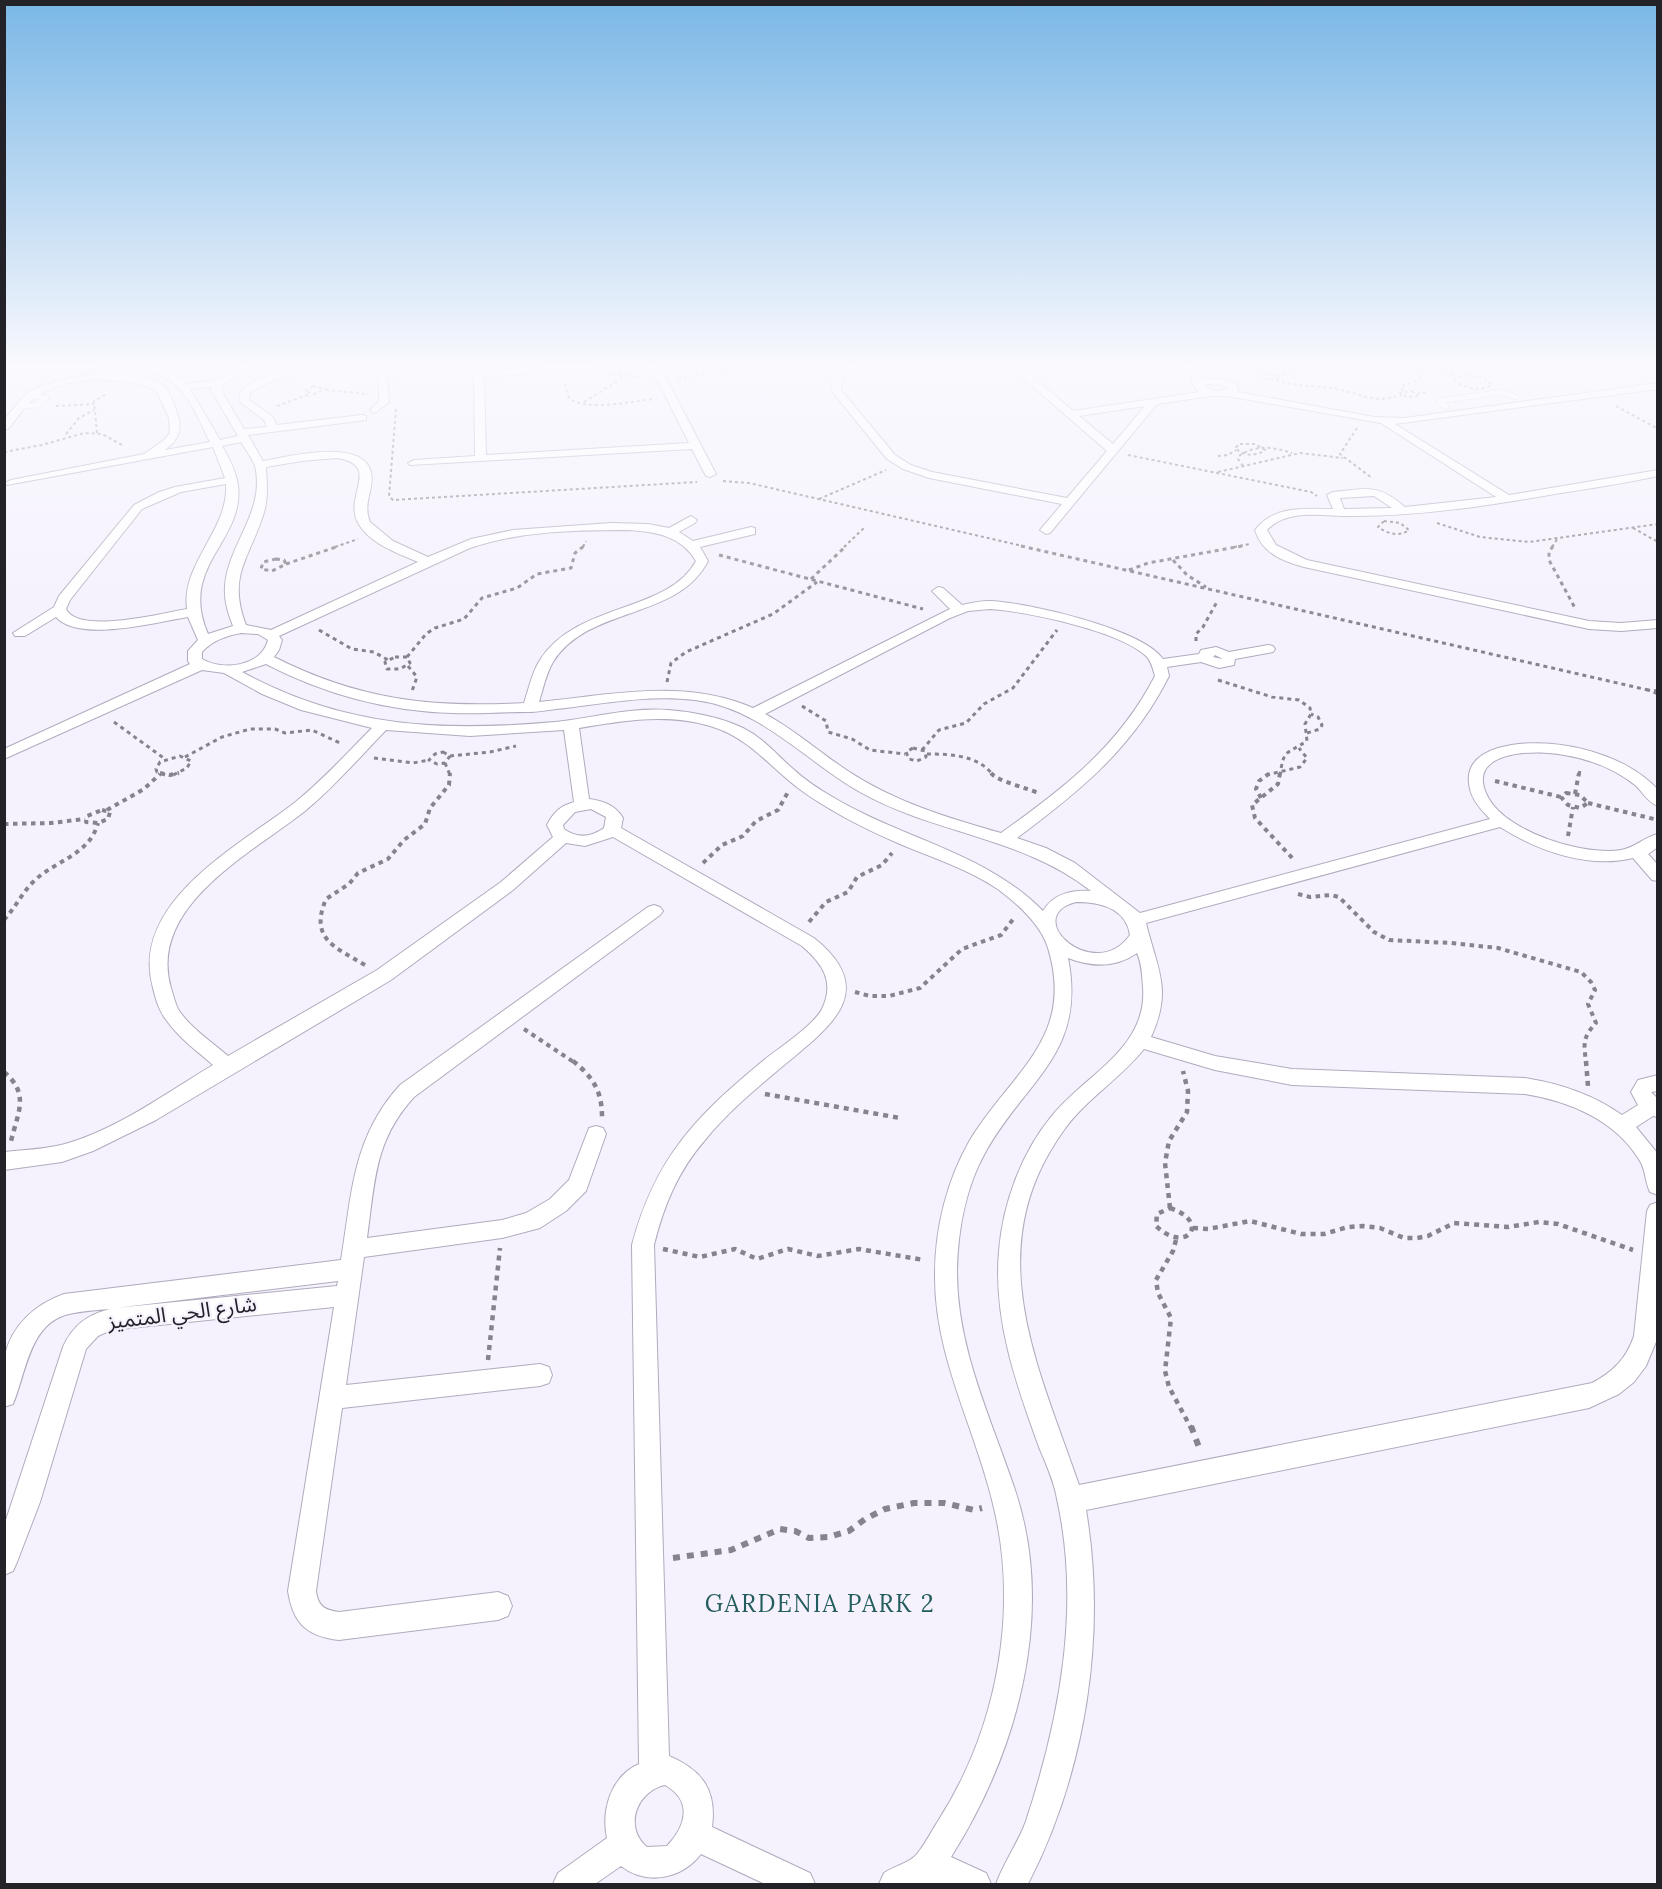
<svg xmlns="http://www.w3.org/2000/svg" width="1662" height="1889" font-family="Lora,'Noto Sans Arabic',serif">
  <style>
    .lines { fill: none; stroke-linecap: round; stroke-linejoin: round }
    .service-casing { stroke: #b1abbd; stroke-width: 6 }
    .minor-casing { stroke: #b1abbd; stroke-width: 2 }
    .path-far4 { stroke: #86838c; stroke-width: 2; stroke-dasharray: 3 3; stroke-linecap: butt }
    .path-far3 { stroke: #86838c; stroke-width: 3; stroke-dasharray: 4 4; stroke-linecap: butt }
    .path-far2 { stroke: #86838c; stroke-width: 4; stroke-dasharray: 4.5 4.5; stroke-linecap: butt }
    .path-far1 { stroke: #86838c; stroke-width: 4.5; stroke-dasharray: 5 5; stroke-linecap: butt }
    .path { stroke: #86838c; stroke-width: 6; stroke-dasharray: 7 7; stroke-linecap: butt }
    .service { stroke: #fff; stroke-width: 5 }
    .minor { fill: #fff; fill-rule: evenodd }
    .labels { text-anchor: middle; stroke-width: 4.5; stroke-linejoin: round; paint-order: stroke }
    .near-street-label { font-size: 21px; fill: #242229; stroke: #f5f1fd }
    .near-neighbourhood-label { font-size: 24px; letter-spacing: 1.5px; fill: #235d5d; stroke: #f5f1fd }
  </style>
  <rect width="100%" height="100%" fill="#f5f1fd"/>
  <g class="lines">
    <defs>
      <g id="service">
        <polyline points="572,368 572,372 599,371 600,366"/>
        <polyline points="23,406 37,405 46,398 32,395"/>
        <polyline points="1446,407 1439,401 1502,392 1516,397"/>
      </g>
      <g id="minor">
        <polygon points="4,366 104,366 99,369 4,372"/>
        <path d="M128 366C150 366 170 367 186 384L216 380 238 366H250L223 385 221 390 244 429 267 427 264 420 239 401 241 390 262 376 292 368H379L387 377 389 402 375 413 370 410 379 401V383L376 375C352 358 272 375 250 393L249 400 272 416 277 425 362 415 366 416V420L248 435 263 461C287 457 362 437 371 472 375 488 362 503 370 522L393 541 428 557 471 539 513 530 611 523 648 524 669 528 691 516 697 520 695 523 679 532 693 541 751 527 755 528V534L700 547 708 561C677 621 589 605 553 662 546 674 543 689 539 702 611 695 684 678 753 708L950 609 932 591 938 587 943 588 962 605C971 603 980 601 989 601 1026 602 1143 629 1163 659L1199 654 1201 650 1216 647 1229 652 1268 645 1273 646 1275 649 1273 652 1235 659 1234 665 1219 668 1201 662 1167 667 1169 676C1133 748 1080 791 1017 838L1046 848 1075 863 1140 913 1490 819C1478 807 1467 794 1469 775 1471 760 1485 752 1498 748 1546 734 1624 751 1658 790V806C1648 803 1642 791 1635 785 1615 769 1589 759 1564 755 1536 749 1461 750 1489 799 1509 833 1584 856 1621 850 1635 848 1644 837 1658 834V847L1648 854 1658 865V881L1652 880 1633 858C1588 869 1538 851 1500 827L1146 923C1157 969 1173 989 1151 1037L1215 1056 1292 1069 1525 1078C1561 1084 1592 1094 1622 1115L1638 1105 1631 1092 1638 1080 1658 1075V1091L1651 1092 1658 1099V1117L1653 1116 1636 1127 1658 1154V1195L1650 1192C1645 1182 1646 1171 1640 1161 1616 1120 1569 1101 1525 1094L1292 1085 1215 1070 1144 1049C1120 1079 1086 1099 1064 1130 978 1249 1038 1365 1079 1485L1592 1383C1613 1372 1626 1359 1634 1336L1647 1211 1650 1205 1658 1202V1337L1646 1366 1634 1382 1619 1394 1589 1408 1086 1510C1107 1635 1086 1771 1028 1884H996C1004 1862 1018 1843 1026 1821 1060 1718 1081 1606 1057 1499 1054 1481 1046 1464 1039 1447 1016 1384 993 1319 999 1251 1003 1203 1021 1154 1051 1117 1084 1075 1148 1049 1143 987 1142 975 1142 964 1137 953 1116 968 1091 967 1068 958 1087 1054 1025 1080 985 1153 966 1187 958 1230 957 1269 956 1347 991 1418 1015 1490 1056 1613 1018 1751 951 1857L986 1873 991 1884H879L884 1873C894 1866 910 1863 917 1854 925 1844 931 1832 938 1821 998 1728 1020 1607 992 1500 973 1423 934 1355 935 1274 935 1228 947 1180 970 1140 1010 1073 1076 1039 1048 948 1041 925 1019 905 999 890 969 869 933 858 900 844 865 829 829 811 798 788 768 765 748 737 710 726 666 713 623 721 579 728L589 799C604 801 615 805 623 818L621 828 814 938C884 994 824 1031 777 1071 752 1092 726 1114 705 1140 678 1171 664 1205 654 1245L669 1756C702 1770 717 1790 712 1827L810 1873 815 1884H765L701 1854C682 1879 647 1886 621 1866L595 1884H553L558 1873 607 1838C601 1810 611 1776 639 1764L632 1245C655 1158 696 1116 764 1060 780 1047 813 1026 822 1009 835 982 823 964 802 946L613 837 585 846 566 843 513 890 391 980 156 1120 93 1151 62 1162 4 1170V1152C24 1150 46 1149 65 1144 118 1129 166 1093 213 1065 197 1051 179 1038 167 1021 159 1011 156 1000 153 988 129 903 238 846 293 804 322 781 346 754 372 728L301 710 262 694 224 673 202 670 4 759V749L190 664 188 661V651L198 640 188 617C157 622 79 643 56 617L25 636H15L13 633 54 607 59 596 134 505 159 492 175 487 225 478 213 447 7 485 5 483 11 480 144 454 164 440 170 433 169 418 156 390C124 376 64 375 35 398 24 406 17 419 8 429L4 430V420C12 411 20 399 29 392 55 375 139 365 164 386 168 390 171 397 173 402 182 423 184 436 165 450L210 442C199 421 187 387 164 377 153 372 139 372 128 366ZM212 387 211 390 238 436 220 440 190 389ZM241 442C245 449 252 458 255 466 266 511 228 544 225 586 224 601 228 613 233 626L208 634C178 565 245 542 238 485 236 471 229 458 222 446ZM337 458C381 465 345 495 357 521 368 543 397 553 418 562L271 630 246 625C226 573 252 556 265 509 268 495 267 482 266 467L302 461ZM226 484C229 530 181 563 187 609 163 613 78 635 66 609L70 600 142 509 181 492ZM629 530C657 532 681 536 696 561 668 613 577 602 540 660 532 672 529 688 524 703 430 708 359 700 274 657L279 650 282 640 279 636 470 548C520 531 576 530 629 530ZM990 609C1029 612 1116 630 1145 655 1151 660 1153 669 1155 676 1119 746 1064 788 1001 833 948 818 895 802 848 771 820 753 795 730 765 714L950 618 968 611ZM241 633 258 634 268 640C261 667 223 671 202 659V652C213 640 226 636 241 633ZM1215 655 1221 658 1222 659 1213 657ZM266 664C324 694 386 711 452 713 478 714 503 712 529 712 537 712 547 710 556 709 602 704 649 694 695 700 761 708 805 761 860 792 934 834 1023 837 1091 891 1072 890 1054 893 1043 911 986 853 904 839 836 799 820 790 805 780 792 768 775 753 763 738 743 728 720 717 693 712 668 710 630 707 593 718 555 722 441 732 345 728 242 672ZM386 730 470 736 564 730 574 802C560 806 553 813 547 825L553 837 501 882 377 970 228 1056C212 1042 190 1028 178 1009 175 1003 173 994 171 988 147 906 252 853 305 811 334 787 359 758 386 730ZM591 809 606 817 604 828C591 837 578 839 564 829L563 825 575 812ZM1076 902C1100 902 1126 908 1130 935 1095 985 1019 917 1076 902ZM665 1785C693 1801 686 1826 667 1846L647 1847C623 1827 637 1791 665 1785Z"/>
        <polygon points="474,366 484,366 484,371 544,366 596,366 591,369 484,377 486,455 689,443 658,381 644,366 655,366 667,380 716,474 710,477 706,476 692,449 410,465 408,463 414,460 475,456"/>
        <path d="M848 366H862C849 376 841 371 841 390L895 455 911 465 932 472 1067 498 1107 451 1009 366H1020L1073 411 1199 392 1193 385 1192 378 1181 366H1192L1203 379H1225L1237 384 1238 392 1374 417 1405 418 1658 383V389L1395 424 1509 495 1658 470V476C1622 484 1585 489 1549 495 1485 506 1420 516 1354 516 1326 517 1288 507 1267 530L1276 545 1307 560 1589 621 1621 623 1658 620V628L1621 631 1589 629 1304 567C1282 561 1262 553 1255 530 1274 505 1304 509 1333 509L1327 495 1333 492C1367 489 1377 483 1405 507L1496 497 1381 423 1227 396H1210L1157 404 1050 533 1046 534 1040 530 1062 504 929 478 903 469 887 459 831 390C831 376 836 372 848 366ZM1208 384 1223 385 1229 389 1215 391 1204 386ZM1145 406 1113 444 1079 416ZM1374 496 1392 508 1344 509 1340 498Z"/>
        <polygon points="1658,367 1658,381 1647,373"/>
        <path d="M654 905 660 907 663 911 660 915 414 1097C374 1141 375 1181 367 1238L502 1220 526 1213 550 1199 569 1180 589 1128 596 1126 603 1128 606 1134 586 1191 566 1211 540 1228 502 1238 364 1257 346 1385 540 1364 549 1367 552 1375 549 1383 540 1386 342 1408 316 1591C318 1606 324 1610 339 1612L498 1592 508 1596 512 1606 508 1616 498 1620 339 1640C306 1636 293 1623 288 1591L334 1307 111 1330 98 1336 86 1349 40 1502 17 1562 13 1571 4 1575V1526L63 1347C73 1325 87 1315 110 1309 97 1310 82 1311 69 1314 29 1323 26 1374 13 1404L4 1407C4 1391 1 1371 5 1356 11 1325 36 1304 64 1294L341 1260C352 1194 352 1138 400 1085L648 907ZM338 1281 337 1286 115 1308Z"/>
      </g>
    </defs>
    <!-- service casing -->
    <use href="#service" class="service-casing"/>
    <!-- minor casing -->
    <use href="#minor" class="minor-casing"/>
    <!-- path-far4 -->
    <g class="path-far4">
      <polyline points="1245,366 1264,373"/>
      <polyline points="1461,366 1465,371 1462,373"/>
      <polyline points="1421,368 1454,375"/>
      <polygon points="1268,373 1279,378 1269,380 1260,376"/>
      <polyline points="612,374 641,377"/>
      <path d="M1467 375 1484 378 1492 385C1479 392 1467 389 1455 381L1457 377Z"/>
      <polyline points="1277,376 1298,372 1302,366"/>
      <polyline points="399,378 400,366"/>
      <polyline points="678,378 732,370 743,366"/>
      <path d="M1276 380C1296 387 1317 385 1337 389 1367 395 1370 404 1402 395"/>
      <path d="M565 384 569 398C584 412 634 401 655 399"/>
      <polygon points="313,386 326,389 314,394 305,391"/>
      <polyline points="326,390 368,394"/>
      <polyline points="1403,391 1401,387 1420,379 1416,371 1421,366"/>
      <polygon points="1412,391 1417,396 1407,397 1400,393"/>
      <polyline points="1417,394 1428,392"/>
      <polyline points="584,402 624,377"/>
      <polyline points="56,406 94,404"/>
      <polyline points="277,406 310,394"/>
      <polyline points="1616,406 1658,429"/>
      <polyline points="396,409 389,496 393,500 697,482"/>
      <polyline points="1357,428 1340,454 1372,478"/>
      <polyline points="97,433 94,401 108,393"/>
      <polyline points="66,434 79,418 94,410"/>
      <path d="M1240 444H1255L1265 450C1255 457 1244 456 1235 448Z"/>
      <polyline points="4,452 42,445 84,433 102,434 122,445"/>
      <polyline points="1128,455 1311,492 1317,496"/>
      <polyline points="1218,456 1228,455 1236,450"/>
      <path d="M1243 466 1238 459 1239 456C1255 444 1274 447 1292 453"/>
      <polyline points="1218,472 1300,453 1343,458"/>
      <polyline points="723,481 749,483 1027,547"/>
      <polyline points="819,499 886,470"/>
      <path d="M1384 521 1400 523 1409 530C1399 537 1388 534 1378 527Z"/>
      <polyline points="1437,523 1480,537 1529,542 1658,524"/>
      <polyline points="1633,528 1658,542"/>
      <polyline points="335,547 358,539"/>
      <polyline points="583,547 586,541"/>
      <polyline points="844,547 865,527"/>
      <polyline points="1234,547 1250,544"/>
      <polyline points="1552,547 1558,538"/>
    </g>
    <!-- path-far3 -->
    <g class="path-far3">
      <polyline points="1021,546 1648,690"/>
      <polyline points="1553,546 1549,552 1549,560 1575,608"/>
      <polyline points="719,555 923,609"/>
      <polygon points="276,559 284,560 286,564 272,571 261,569 263,562"/>
      <polyline points="1173,560 1187,575 1206,587"/>
      <polyline points="286,564 339,546"/>
      <polyline points="1129,570 1148,563 1242,546"/>
      <polyline points="811,579 846,546"/>
      <polyline points="319,630 352,649 374,652 388,660"/>
      <polyline points="1196,641 1196,634 1203,627 1218,600"/>
      <polygon points="395,657 407,657 410,663 400,669 387,669 385,662"/>
      <polyline points="407,657 426,634 435,628 464,619 482,598 517,588 537,574 571,568 575,553 584,546"/>
      <polyline points="408,666 417,677 412,691"/>
      <path d="M1218 680 1272 697 1299 700 1310 708 1311 714 1305 724 1307 741C1285 755 1284 749 1280 775"/>
      <polyline points="667,682 671,663 686,652 773,614 817,582"/>
      <polyline points="1658,691 1648,690 1658,694"/>
      <polyline points="802,706 826,721 828,732 852,739 870,750 905,754"/>
      <polyline points="114,722 165,759"/>
      <polyline points="1307,733 1320,729 1322,725 1318,717 1311,714"/>
      <polygon points="913,748 925,751 926,757 917,761 909,759 906,752"/>
      <polyline points="922,750 939,730 966,723 984,704 1013,688 1057,630"/>
      <polygon points="443,752 450,756 445,763 437,764 429,760 435,754"/>
      <path d="M927 754C950 754 978 755 993 775"/>
      <polyline points="450,756 490,752 516,746"/>
      <polyline points="185,757 222,737 250,729 275,729 285,733 312,730 342,744"/>
      <polyline points="374,758 413,763 429,760"/>
      <polyline points="445,763 450,775"/>
      <polyline points="165,775 157,772 156,769 160,762 180,756 191,761 187,768 173,775"/>
      <polyline points="1266,775 1300,767 1307,758 1299,748"/>
      <polyline points="1579,775 1580,770"/>
    </g>
    <!-- path-far2 -->
    <g class="path-far2">
      <polyline points="160,773 170,775 179,773"/>
      <path d="M991 773C997 781 1027 788 1038 793"/>
      <polyline points="1280,773 1278,784 1252,805 1255,818 1294,860"/>
      <polyline points="1495,781 1561,797"/>
      <polygon points="1566,793 1580,795 1588,803 1580,808 1568,805 1561,797"/>
      <polyline points="1575,794 1579,773"/>
      <polyline points="1261,798 1256,789 1259,781 1270,773"/>
      <polyline points="1588,803 1658,820"/>
      <polygon points="102,810 110,812 108,819 98,823 86,822 87,816"/>
      <polyline points="107,810 144,789 160,774"/>
      <polyline points="4,824 51,823 85,819"/>
      <polyline points="1568,836 1573,807"/>
      <polyline points="703,863 722,845 743,836 756,821 778,810 788,792"/>
      <path d="M1298 894 1310 897 1331 895 1339 897 1374 932 1389 940 1451 943 1498 948 1581 972 1591 982 1595 990 1588 1004 1596 1023C1582 1038 1584 1043 1586 1063"/>
      <path d="M4 920C15 908 22 893 33 882 55 860 89 856 98 823"/>
      <polyline points="809,922 826,902 848,892 857,877 882,865 892,853"/>
      <path d="M365 965C335 947 309 939 326 899L349 884 358 873 388 859 404 840 425 824 430 808 449 785 450 773"/>
      <polyline points="855,992 870,996 889,996 920,988 962,949 1001,935 1014,918"/>
      <polyline points="524,1029 575,1063"/>
    </g>
    <!-- path-far1 -->
    <g class="path-far1">
      <path d="M573 1061C593 1077 602 1091 602 1117"/>
      <polyline points="1586,1061 1588,1086"/>
      <path d="M4 1072C30 1094 18 1112 11 1141"/>
      <polyline points="765,1094 900,1118"/>
      <polyline points="1170,1208 1165,1163 1169,1141 1187,1112 1188,1091 1183,1071"/>
      <path d="M1170 1208C1212 1222 1186 1255 1156 1226L1157 1214Z"/>
      <polyline points="1193,1228 1208,1229 1250,1221 1301,1234 1324,1234 1348,1227 1363,1226 1380,1228 1404,1238 1417,1238 1428,1236 1454,1223 1508,1227 1539,1222 1558,1224 1633,1250"/>
      <polyline points="1176,1240 1173,1251 1156,1280 1158,1293 1171,1318 1165,1371 1169,1387 1191,1428"/>
      <polyline points="663,1249 700,1257 735,1249 757,1259 788,1249 818,1256 859,1249 924,1260"/>
      <polyline points="488,1360 500,1248"/>
    </g>
    <!-- path -->
    <g class="path">
      <polyline points="1191,1426 1200,1450"/>
      <polyline points="673,1558 731,1550 780,1529 795,1531 809,1538 829,1537 849,1531 865,1519 885,1509 914,1503 944,1503 974,1510 982,1508"/>
    </g>
    <!-- service -->
    <use href="#service" class="service"/>
    <!-- minor -->
    <use href="#minor" class="minor"/>
  </g>
  <!-- sky -->
  <linearGradient id="sky" x2="0" y2="1"><stop stop-color="#7ab7e6"/><stop offset="0.58" stop-color="#faf9fe"/><stop offset="1" stop-color="#faf9fe" stop-opacity="0"/></linearGradient>
  <rect width="1662" height="631" fill="url(#sky)"/>
  <g class="labels">
    <!-- near-street labels -->
    <g class="near-street-label">
      <text transform="translate(182 1313) rotate(-7)" y="7">شارع الحي المتميز</text>
    </g>
    <!-- near-neighbourhood labels -->
    <g class="near-neighbourhood-label">
      <text x="820" y="1612">GARDENIA PARK 2</text>
    </g>
  </g>
  <!-- border -->
  <rect width="1662" height="1889" fill="none" stroke="#242229" stroke-width="12"/>
</svg>
